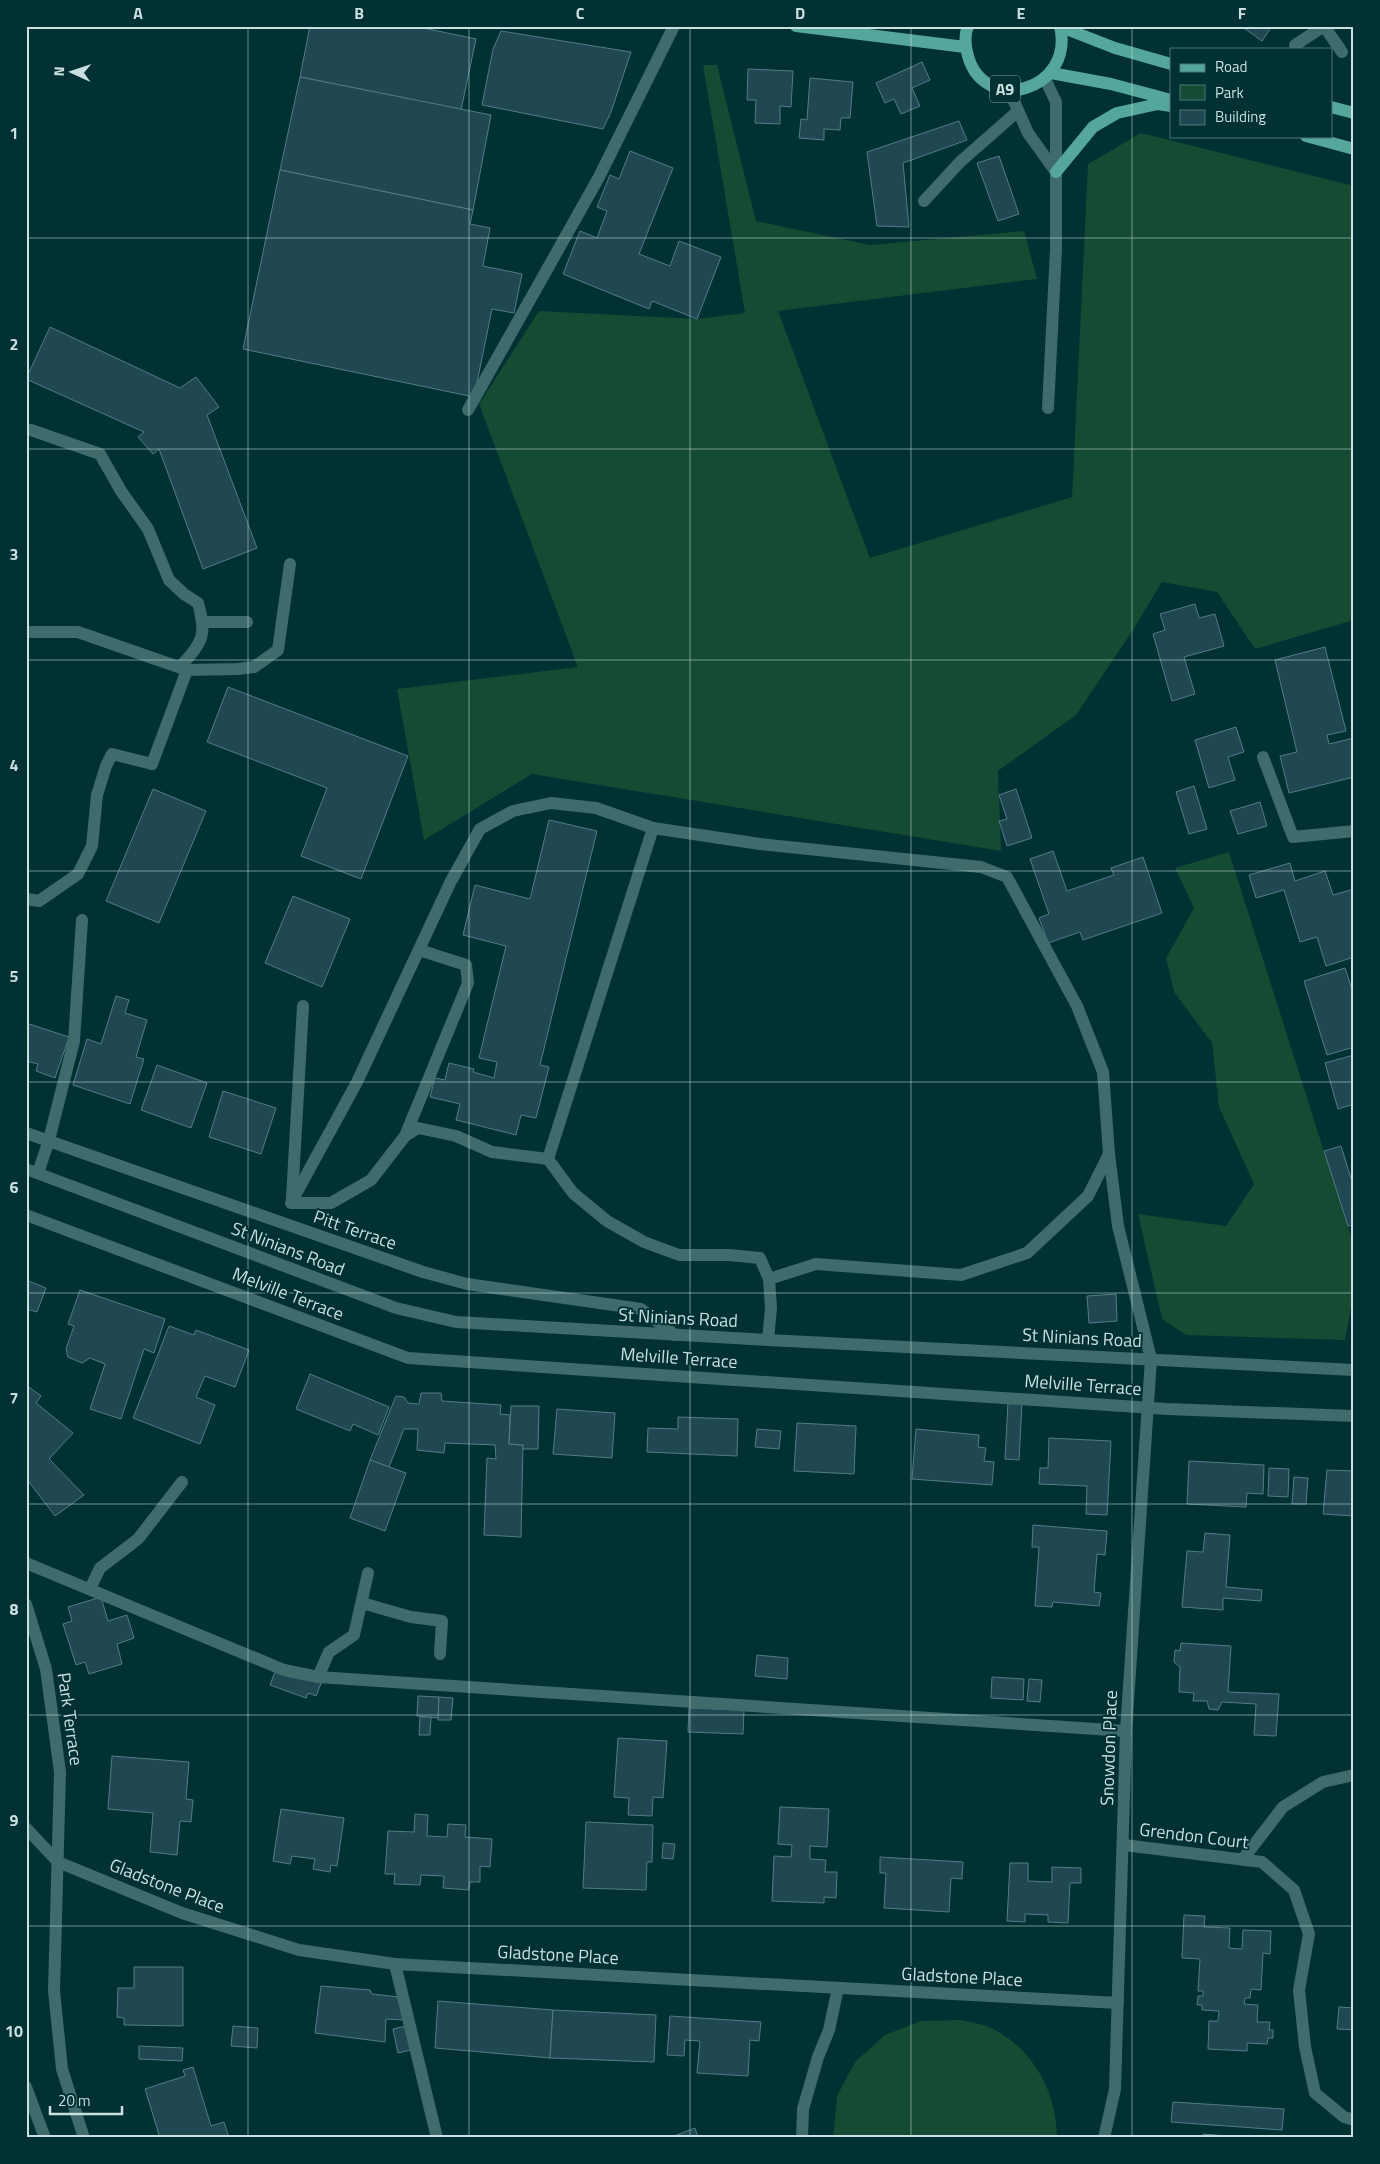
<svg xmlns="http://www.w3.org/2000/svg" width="1380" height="2164" font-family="'Titillium Web',sans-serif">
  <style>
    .green { fill: #154a33 }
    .building { fill: #204852; stroke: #547c88 }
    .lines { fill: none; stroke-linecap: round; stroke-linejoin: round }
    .lane { stroke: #406b6d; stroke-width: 12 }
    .street { stroke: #406b6d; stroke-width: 12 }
    .secondary { stroke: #406b6d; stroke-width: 12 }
    .primary { stroke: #55a69b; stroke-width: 12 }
    .grid { fill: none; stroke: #c9dfe0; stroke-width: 1; stroke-opacity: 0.55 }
    .labels { text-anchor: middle; stroke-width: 4; stroke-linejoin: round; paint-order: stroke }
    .shield { fill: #013133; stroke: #8dabac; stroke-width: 1 }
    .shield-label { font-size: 16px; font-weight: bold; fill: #c9dfe0 }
    .street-label { font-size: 18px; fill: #c9dfe0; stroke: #013133 }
    .neatline { fill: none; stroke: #c9dfe0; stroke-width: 2 }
    .grid-label { font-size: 16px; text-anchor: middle; font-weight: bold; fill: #c9dfe0 }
  </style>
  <rect width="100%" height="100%" fill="#013133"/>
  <!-- green -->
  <g class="green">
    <polygon points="703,65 717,65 756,221 870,245 1024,231 1037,279 778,311 870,558 1072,497 1088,164 1141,133 1354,186 1354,620 1255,649 1217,592 1162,582 1133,630 1076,715 998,771 1001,851 532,774 424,840 397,689 578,667 479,404 539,311 697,319 745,313"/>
    <polygon points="1229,852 1354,1246 1354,1291 1345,1340 1186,1335 1162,1319 1138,1214 1226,1226 1254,1184 1219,1107 1212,1043 1174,992 1166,958 1194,908 1175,868"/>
    <path d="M961 2020C970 2022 982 2024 991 2028 1033 2048 1057 2092 1057 2138H833L837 2096 855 2062 885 2035 921 2021Z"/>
  </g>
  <!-- building -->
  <g class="building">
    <polygon points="310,26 414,26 476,39 461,110 300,77"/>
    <polygon points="1241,26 1272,26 1262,41"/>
    <polygon points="501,31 631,52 611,112 603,129 482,105 493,49"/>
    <polygon points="922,62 930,80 912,88 920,106 901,114 894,99 885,103 876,83"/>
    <polygon points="748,69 793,71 791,107 780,106 780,124 755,123 756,100 747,100"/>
    <polygon points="300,77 491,115 473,210 280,170"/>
    <polygon points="810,78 853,82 850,118 841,118 840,130 824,129 824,140 799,138 801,119 807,120"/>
    <polygon points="959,121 967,140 903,163 909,227 877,226 867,152"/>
    <polygon points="630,151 673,168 639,254 670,266 679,241 721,257 697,319 652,301 649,309 563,274 580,231 597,238 607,211 597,207 610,175 619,179"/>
    <polygon points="999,156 1019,214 998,221 977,163"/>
    <polygon points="280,170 473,210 470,224 490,228 483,266 522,274 514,313 492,309 474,397 243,349"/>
    <polygon points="50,327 180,388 196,377 219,407 207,415 257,548 203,569 159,449 153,454 138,437 144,432 26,379"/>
    <polygon points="1195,604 1199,618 1215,614 1224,646 1184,657 1195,694 1172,701 1153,634 1165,630 1160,614"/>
    <polygon points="1325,647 1346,731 1327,735 1329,744 1354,738 1354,777 1289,793 1280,756 1297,752 1275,660"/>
    <polygon points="228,687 408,756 361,879 301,856 327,788 207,742"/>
    <polygon points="1236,727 1244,752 1228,757 1235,780 1209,788 1195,740"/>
    <polygon points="1194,786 1207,829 1189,834 1176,792"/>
    <polygon points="153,789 206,811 159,923 106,901"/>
    <polygon points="1016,789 1032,838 1007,846 999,821 1007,819 999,795"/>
    <polygon points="1260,802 1267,826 1238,834 1230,811"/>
    <polygon points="549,820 597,831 540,1065 549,1067 536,1118 521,1115 516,1135 456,1120 460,1104 430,1097 435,1078 445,1080 449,1063 474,1069 473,1072 494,1078 497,1062 479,1058 506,946 463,935 475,885 530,899"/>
    <polygon points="1053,851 1067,891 1114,875 1111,868 1143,857 1162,913 1083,940 1080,932 1048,943 1039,918 1049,914 1030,859"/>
    <polygon points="1290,863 1295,881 1325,871 1333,895 1354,889 1354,957 1326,966 1317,937 1300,942 1284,890 1256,898 1249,875"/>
    <polygon points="293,896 350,919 322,987 265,963"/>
    <polygon points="1345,968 1354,996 1354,1047 1327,1055 1304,981"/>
    <polygon points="116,996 129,1000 125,1013 147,1020 136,1057 144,1059 130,1104 73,1085 87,1039 101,1044"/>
    <polygon points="26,1023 69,1037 55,1078 36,1071 38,1064 26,1061"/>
    <polygon points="1354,1055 1354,1104 1338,1109 1325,1063"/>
    <polygon points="157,1065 207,1083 191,1128 141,1110"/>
    <polygon points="223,1091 276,1108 261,1154 209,1137"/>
    <polygon points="1341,1146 1354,1188 1354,1225 1348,1226 1324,1151"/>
    <polygon points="26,1280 46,1288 37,1312 26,1309"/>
    <polygon points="80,1290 165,1319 154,1353 144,1349 121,1419 90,1409 105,1364 90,1358 82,1363 68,1357 66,1349 74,1326 68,1324"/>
    <polygon points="1116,1294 1117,1321 1089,1323 1087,1296"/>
    <polygon points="169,1326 194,1335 196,1330 249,1350 235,1387 205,1376 196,1397 215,1405 200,1444 133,1418"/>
    <polygon points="310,1374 389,1407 378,1435 353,1424 350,1431 296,1409"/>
    <polygon points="26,1385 41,1396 36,1403 73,1433 49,1459 84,1495 55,1516 26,1478"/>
    <polygon points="421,1393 441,1393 442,1401 501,1405 500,1414 510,1415 509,1444 523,1445 521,1537 484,1535 487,1458 496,1459 495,1445 445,1443 444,1453 417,1450 418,1429 404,1429 389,1467 370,1460 396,1396 404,1397 408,1403 419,1404"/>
    <polygon points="1008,1402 1022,1402 1019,1460 1005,1459"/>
    <polygon points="511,1406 539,1406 538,1449 523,1449 523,1445 509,1444"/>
    <polygon points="557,1409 615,1413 612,1458 553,1454"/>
    <polygon points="678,1417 738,1419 737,1456 647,1452 648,1428 678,1429"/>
    <polygon points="797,1423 856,1426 854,1474 794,1471"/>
    <polygon points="757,1429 781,1431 779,1449 755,1447"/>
    <polygon points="916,1429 979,1435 978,1447 986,1448 984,1461 994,1462 992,1485 912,1479"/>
    <polygon points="1049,1438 1111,1441 1107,1515 1086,1514 1087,1486 1039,1484 1040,1468 1048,1468"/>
    <polygon points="370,1460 406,1473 385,1531 350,1518"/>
    <polygon points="1189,1461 1264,1465 1263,1494 1247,1493 1246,1507 1187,1504"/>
    <polygon points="1269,1468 1289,1469 1288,1497 1268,1496"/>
    <polygon points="1327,1470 1354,1471 1354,1516 1323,1514"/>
    <polygon points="1294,1477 1308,1478 1306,1504 1292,1504"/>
    <polygon points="1033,1525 1107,1531 1105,1555 1097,1554 1094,1592 1101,1593 1099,1606 1053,1602 1052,1607 1035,1606 1039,1547 1032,1547"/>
    <polygon points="1205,1533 1230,1535 1226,1587 1262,1590 1261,1601 1223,1598 1223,1610 1182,1607 1187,1551 1203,1552"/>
    <polygon points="101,1597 108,1621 127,1615 134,1638 117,1644 122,1664 89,1674 85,1662 76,1665 63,1624 72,1621 68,1607"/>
    <polygon points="1181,1643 1231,1646 1228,1692 1279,1694 1276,1736 1254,1735 1256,1704 1222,1702 1218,1710 1209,1709 1207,1701 1193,1701 1194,1693 1179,1692 1180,1667 1174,1662 1175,1650 1180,1651"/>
    <polygon points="757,1655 788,1658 787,1679 755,1676"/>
    <polygon points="276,1669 322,1681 316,1696 308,1693 306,1698 270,1685"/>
    <polygon points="992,1677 1024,1679 1023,1700 991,1698"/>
    <polygon points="1029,1679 1042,1680 1040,1702 1027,1701"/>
    <polygon points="418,1696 439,1697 438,1718 417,1716"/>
    <polygon points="439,1697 453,1698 451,1720 438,1720"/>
    <polygon points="689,1708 744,1710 743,1734 688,1732"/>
    <polygon points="420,1717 431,1717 430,1735 419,1735"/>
    <polygon points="618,1738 667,1741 663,1798 653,1797 652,1816 628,1815 629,1798 614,1797"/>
    <polygon points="112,1756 189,1762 186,1799 193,1800 191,1822 180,1821 177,1855 150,1852 153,1813 108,1809"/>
    <polygon points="780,1807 829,1809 827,1847 810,1846 810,1859 826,1860 825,1872 837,1872 836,1898 824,1897 824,1903 772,1901 774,1856 791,1857 792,1845 778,1844"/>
    <polygon points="281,1809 344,1818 337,1866 331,1865 330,1872 313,1869 315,1859 292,1856 290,1864 273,1861"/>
    <polygon points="415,1814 428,1815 427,1836 447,1837 448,1824 466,1825 465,1837 492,1839 490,1867 480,1866 480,1882 470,1882 469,1890 443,1888 444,1876 421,1875 420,1885 394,1884 395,1874 385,1874 388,1831 414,1832"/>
    <polygon points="586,1822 653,1825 652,1862 647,1862 646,1890 583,1888"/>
    <polygon points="663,1843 675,1844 673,1859 662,1858"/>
    <polygon points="880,1857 963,1862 962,1879 951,1878 949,1912 884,1908 886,1873 880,1873"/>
    <polygon points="1010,1863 1028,1863 1028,1881 1052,1882 1052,1867 1081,1868 1081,1883 1070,1883 1068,1923 1048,1922 1048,1915 1025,1914 1025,1922 1007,1921"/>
    <polygon points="1184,1915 1205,1916 1204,1927 1230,1928 1229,1948 1242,1949 1243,1930 1271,1931 1270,1954 1263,1953 1261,1990 1251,1989 1250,1998 1245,1998 1244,2004 1258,2005 1257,2022 1270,2022 1269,2030 1273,2030 1273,2038 1268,2038 1267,2044 1247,2043 1247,2051 1208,2049 1209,2021 1218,2021 1219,2011 1202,2010 1202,2005 1197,2005 1198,1996 1203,1996 1203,1991 1198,1991 1200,1959 1182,1958"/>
    <polygon points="134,1967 183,1967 183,2026 124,2025 124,2018 117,2017 118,1988 134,1988"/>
    <polygon points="321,1986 370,1990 372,1994 399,1997 404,2020 386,2019 385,2042 315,2033"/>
    <polygon points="438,2001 553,2010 550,2058 435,2048"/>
    <polygon points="1339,2007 1354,2008 1354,2030 1337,2029"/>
    <polygon points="553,2010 656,2015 654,2062 550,2058"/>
    <polygon points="670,2016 761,2022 759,2041 750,2040 748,2076 697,2073 700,2041 685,2040 684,2056 667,2055"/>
    <polygon points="233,2026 258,2028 257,2048 231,2046"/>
    <polygon points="406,2026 411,2050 398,2053 393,2029"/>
    <polygon points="139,2046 183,2048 182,2061 139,2059"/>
    <polygon points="193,2067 211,2126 224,2122 229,2138 160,2138 145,2089 185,2076 183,2070"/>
    <polygon points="1173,2102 1284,2109 1282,2130 1171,2122"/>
    <polygon points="695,2128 698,2138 675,2138 674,2136"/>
    <polygon points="1203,2134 1252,2138 1203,2138"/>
  </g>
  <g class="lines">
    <!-- lane -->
    <g class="lane">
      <polyline points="1045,79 1056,102 1056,249 1048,408"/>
      <polyline points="1009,90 1028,133 1056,172"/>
      <polyline points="924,201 960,162 1018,111"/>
      <polyline points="468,410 599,177 674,26"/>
      <path d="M31 430 100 454 121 491 148 529 169 580 184 594 198 603C207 636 203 641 181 666"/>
      <polyline points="203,622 247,622"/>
      <polyline points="26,899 39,901 78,874 92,846 97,795 106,766 112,754 152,764"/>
      <polyline points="405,1136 468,983 466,965 419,950"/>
      <polyline points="49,1140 74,1041 82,920"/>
      <polyline points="1109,1154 1118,1226 1151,1359"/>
      <polyline points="548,1159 492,1152 456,1136 418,1128 405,1136 371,1180 331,1203 291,1203 357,1082 451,881 480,829 513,811 551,803 596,808 653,828"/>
      <polyline points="292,1198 303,1006"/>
      <polyline points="768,1340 771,1308 769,1279 816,1264 961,1275 1027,1253 1088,1196 1109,1154 1103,1072 1077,1006 1007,877 981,867 760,844 653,828 548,1159 573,1193 607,1221 644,1242 679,1255 729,1255 760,1258 769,1279"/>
      <polyline points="26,1563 284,1670 318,1677 1126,1731"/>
      <polyline points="90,1589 100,1568 138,1539 182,1482"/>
      <polyline points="362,1603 411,1617 442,1621 440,1654"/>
      <polyline points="318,1677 329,1652 354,1635 368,1573"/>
      <polyline points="1243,1859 1283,1807 1323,1782 1354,1775"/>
      <polyline points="395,1964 437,2138"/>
    </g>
    <!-- street -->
    <g class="street">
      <polyline points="1295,45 1324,26 1342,52"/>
      <polyline points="26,632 78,632 187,670 237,669 254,667 278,650 290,564"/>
      <polyline points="1263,757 1293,837 1354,831"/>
      <polyline points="152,764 187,670"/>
      <polyline points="26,1133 423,1272 467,1284 641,1309 675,1335"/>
      <polyline points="38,1173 49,1140"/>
      <polyline points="26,1215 408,1358 1167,1409 1354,1416"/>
      <polyline points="26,1604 46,1669 60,1772 54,1991 62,2069 84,2138"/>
      <polyline points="26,1828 58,1862 182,1913 299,1950 395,1964 1118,2003"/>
      <polyline points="1124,1845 1262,1862 1294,1890 1309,1934 1299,1990 1305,2047 1315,2093 1344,2117 1354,2120"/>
      <polyline points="802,2138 803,2109 818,2057 829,2030 838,1988"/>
    </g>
    <!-- secondary -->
    <g class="secondary">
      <polyline points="26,1169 396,1308 456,1322 768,1340 1354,1370"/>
      <polyline points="26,2087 45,2138"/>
      <polyline points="1104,2138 1115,2089 1126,1731 1151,1359"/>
    </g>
    <!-- primary -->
    <g class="primary">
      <polyline points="796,26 965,47"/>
      <path d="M968 26C964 36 965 46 968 56 984 115 1075 92 1060 26"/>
      <polyline points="1061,27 1115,48 1171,64"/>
      <polyline points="1051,73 1111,84 1171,100"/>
      <polyline points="1331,107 1354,113"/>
      <polyline points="1306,136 1354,149"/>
      <polyline points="1056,172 1093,127 1117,113 1158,104 1171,106"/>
    </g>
  </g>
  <!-- grid -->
  <path class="grid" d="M248 26V2138M469 26V2138M690 26V2138M911 26V2138M1132 26V2138M26 238H1354M26 449H1354M26 660H1354M26 871H1354M26 1082H1354M26 1293H1354M26 1504H1354M26 1715H1354M26 1926H1354"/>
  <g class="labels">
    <!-- shield labels -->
    <rect class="shield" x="990" y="75.5" width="30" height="27" rx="4"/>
    <g class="shield-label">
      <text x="1005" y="95">A9</text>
    </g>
    <!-- street labels -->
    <g class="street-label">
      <text transform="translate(355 1230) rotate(19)" y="6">Pitt Terrace</text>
      <text transform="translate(288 1249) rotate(21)" y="6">St Ninians Road</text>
      <text transform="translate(288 1294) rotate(21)" y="6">Melville Terrace</text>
      <text transform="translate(678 1318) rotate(3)" y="6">St Ninians Road</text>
      <text transform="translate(1082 1338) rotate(3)" y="6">St Ninians Road</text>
      <text transform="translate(679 1358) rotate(4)" y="6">Melville Terrace</text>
      <text transform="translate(1083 1385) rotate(4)" y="6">Melville Terrace</text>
      <text transform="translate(70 1719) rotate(82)" y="6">Park Terrace</text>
      <text transform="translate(1109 1748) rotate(-88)" y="6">Snowdon Place</text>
      <text transform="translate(1194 1836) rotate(7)" y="6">Grendon Court</text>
      <text transform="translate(167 1886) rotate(21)" y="6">Gladstone Place</text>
      <text transform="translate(558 1955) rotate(3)" y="6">Gladstone Place</text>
      <text transform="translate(962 1977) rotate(3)" y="6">Gladstone Place</text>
    </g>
  </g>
  <!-- border -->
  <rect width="1380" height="2164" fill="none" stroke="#013133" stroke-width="55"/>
  <!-- legend -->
  <rect x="1170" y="48" width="162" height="90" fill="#013133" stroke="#517778"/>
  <rect x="1180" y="64" width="25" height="8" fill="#55a69b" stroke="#517778"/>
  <text x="1215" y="72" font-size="15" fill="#c9dfe0">Road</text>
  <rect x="1180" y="85" width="25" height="15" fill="#154a33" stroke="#517778"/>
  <text x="1215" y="98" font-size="15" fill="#c9dfe0">Park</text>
  <rect x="1180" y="110" width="25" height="15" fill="#204852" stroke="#517778"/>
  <text x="1215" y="122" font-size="15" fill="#c9dfe0">Building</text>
  <!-- north arrow -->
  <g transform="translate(72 72) rotate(273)" stroke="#013133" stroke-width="4" paint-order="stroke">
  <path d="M0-4L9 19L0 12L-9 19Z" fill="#c9dfe0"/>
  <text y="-8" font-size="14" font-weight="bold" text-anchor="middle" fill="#c9dfe0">N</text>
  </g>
  <!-- scale -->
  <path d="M50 2106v8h72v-8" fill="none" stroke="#c9dfe0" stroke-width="2.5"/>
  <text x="58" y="2106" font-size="15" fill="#c9dfe0" stroke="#013133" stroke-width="4" paint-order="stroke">20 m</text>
  <rect x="28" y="28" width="1324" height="2108" class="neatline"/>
  <g class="grid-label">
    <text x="138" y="19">A</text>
    <text x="359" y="19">B</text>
    <text x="580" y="19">C</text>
    <text x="800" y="19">D</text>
    <text x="1021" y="19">E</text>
    <text x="1242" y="19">F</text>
    <text x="14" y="139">1</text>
    <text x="14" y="350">2</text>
    <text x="14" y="560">3</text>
    <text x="14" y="771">4</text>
    <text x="14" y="982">5</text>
    <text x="14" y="1193">6</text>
    <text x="14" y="1404">7</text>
    <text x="14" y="1615">8</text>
    <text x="14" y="1826">9</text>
    <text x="14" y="2037">10</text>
  </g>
</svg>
